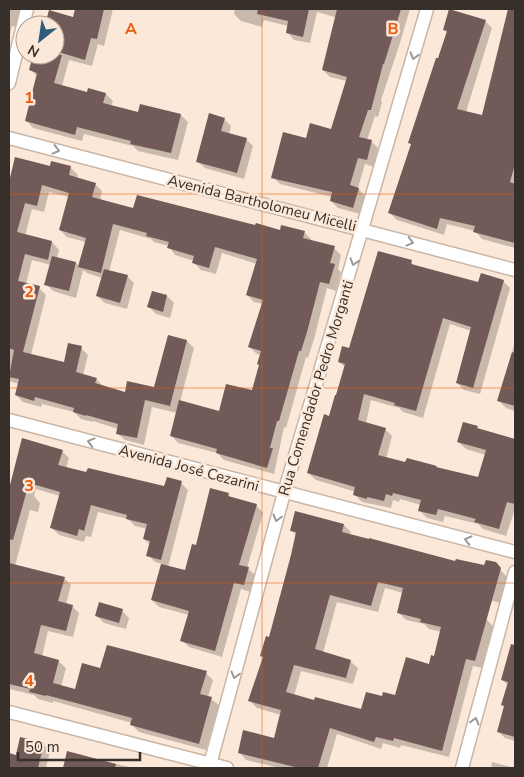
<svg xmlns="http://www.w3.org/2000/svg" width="524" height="777" font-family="'Nunito Sans',sans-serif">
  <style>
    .shadow { fill: #0003; fill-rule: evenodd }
    .building { fill: #715a57; fill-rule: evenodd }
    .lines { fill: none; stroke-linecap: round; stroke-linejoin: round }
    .street-casing { stroke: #c9b6a7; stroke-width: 15 }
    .street { stroke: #fff; stroke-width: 12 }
    .oneway { stroke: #9b9794 }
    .grid { fill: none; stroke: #e8590c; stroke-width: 1; stroke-opacity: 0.55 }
    .labels { text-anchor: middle; stroke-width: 5; stroke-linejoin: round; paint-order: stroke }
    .street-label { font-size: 15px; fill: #372f2a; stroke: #fce8d8 }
    .grid-label { font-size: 16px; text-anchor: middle; font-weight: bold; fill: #e8590c; stroke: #fce8d8; stroke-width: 5; stroke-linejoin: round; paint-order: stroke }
  </style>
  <rect width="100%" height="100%" fill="#fce8d8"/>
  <!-- shadow -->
  <g class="shadow">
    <polygon points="9,9 24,9 20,28 12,26 9,38"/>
    <polygon points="76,9 113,9 104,46 98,44 92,66 69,60 62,86 88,93 89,89 106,94 113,101 111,106 139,113 141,105 181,115 188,122 178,160 138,151 133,146 84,134 82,141 33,128 26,120 38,77 31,70 41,55 55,55 55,25 47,25 74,18"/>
    <polygon points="235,9 341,9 338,18 317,12 310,43 294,40 287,32 288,26 264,20 262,27 241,21 234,14"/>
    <polygon points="359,9 410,9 399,46 381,100 382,102 378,117 375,116 367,140 371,141 378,148 374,167 365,164 358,188 365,196 360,214 338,208 331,201 332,197 280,184 273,177 307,140 332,130 347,81 330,77 323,70 353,31"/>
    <polygon points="485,21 492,28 466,112 483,116 506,23 515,25 515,248 482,239 475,231 447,224 444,235 397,220 390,213 412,145 410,143 447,33 444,29"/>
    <polygon points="224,119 231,126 229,134 246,139 253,146 244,179 205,168 197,161"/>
    <path d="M16 159 51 168H71L78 175 77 179 95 184 102 191 100 201 134 210 281 232H304L311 239V241L334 248 341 255 338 269 341 272 336 291 327 288 314 339 308 358 306 357 286 428 284 427 274 474 224 460 217 453 178 443 171 435 177 413 152 407 144 445 125 440 117 433 118 429 93 421V422L81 419 74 412 42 404 41 407 23 402 16 395 19 384 9 381V187ZM49 192 69 197 60 230 67 237 86 242 80 267 76 263 57 258 59 250 52 242 25 236 32 209 44 212ZM120 230 151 239 154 242 169 246 175 255 194 261V263L201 270 216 274 222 253 257 264 247 295 254 302 263 304 249 347 257 354 261 355 260 366 253 392 220 412 180 402 194 348 187 341 169 336 155 388 126 393 103 386 96 379 83 375 88 355 81 348 65 363 31 355 46 295 39 288 26 284 32 260 51 265 46 284 53 291 76 298 83 270 87 273 102 278 97 296 105 303 127 309 134 283 127 276 109 272Z"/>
    <polygon points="411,262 416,267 479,284 503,281 510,288 480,394 464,390 457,383 471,331 450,324 423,418 403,412 399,408 371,400 366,423 385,429 392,436 386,459 406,464 436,467 438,469 478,479 486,455 466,449 458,442 477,427 481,431 515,440 515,509 506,536 483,529 478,524 445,516 443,522 427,518 419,510 421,505 400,499 399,502 393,500 391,508 362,502 355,495 356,492 316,480 308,473 337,397 345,367 339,362 350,350"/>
    <polygon points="153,292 167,296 174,303 170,318 156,314 149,307"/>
    <polygon points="515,341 515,411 506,408 499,401"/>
    <polygon points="62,451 69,458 66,468 87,474 165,487 181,483 188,490 168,567 186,572 196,546 228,494 233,499 256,505 263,513 247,568 255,575 251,592 241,589 222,657 189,647 182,640 189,615 159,607 152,600 162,564 155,562 148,555 150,545 144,539 147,529 135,526 128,519 98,512 91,537 86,536 84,542 59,535 51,527 60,496 36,489 34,496 40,503 38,512 30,510 15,566 64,578 71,585 66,604 72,606 79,613 73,637 48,631 42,657 58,661 66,668 61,687 76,691 101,670 206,673 213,680 208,697 219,705 206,750 139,732 132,725 132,723 53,701 53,703 38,699 34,695 9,689 9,578 12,566 9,565 9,489"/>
    <path d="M344 525 351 532 350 536 456 562 485 567 495 564 507 577 500 603 454 590 449 608 487 620 494 627 490 644H488L482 668 473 666 449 757 401 745 400 748 383 743 381 749 337 734 327 768H280L246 760 239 752 275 740 281 715 257 708 250 701 270 638 297 536 291 530ZM385 588 403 593 399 613 406 620 424 624 429 629 441 632 435 657 430 666 396 696 383 698 362 711 294 696 301 671 353 684 358 668 350 661 323 653 337 602 378 612Z"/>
    <polygon points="122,611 129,618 126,629 104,623 97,616"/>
    <polygon points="515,654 515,741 505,738 498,731 505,707 503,705 508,686 503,680 512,666"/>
    <polygon points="43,744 50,751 46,768 20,768 15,763"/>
    <polygon points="68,753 134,768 64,768"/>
    <polygon points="492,762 515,768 491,768"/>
  </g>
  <!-- building -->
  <g class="building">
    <polygon points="75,9 104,9 97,39 91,38 85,60 55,51 55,25 45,25 49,10 73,17"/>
    <polygon points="258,9 309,9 303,37 286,33 288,21 257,14"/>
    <polygon points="337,9 401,9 384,64 383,64 371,110 368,110 359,137 372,140 367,160 358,158 350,185 359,188 353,208 330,201 332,192 271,178 283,132 306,138 310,123 331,129 347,77 322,70"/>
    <polygon points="449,9 486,20 457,109 482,115 508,9 515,9 515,164 510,182 515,184 515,243 473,232 475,226 440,218 437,229 388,213 411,144 408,143 436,58 438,58 447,31 443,30"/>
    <polygon points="33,55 62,55 54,83 87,92 88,88 106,93 103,103 138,112 140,104 181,114 171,153 130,144 131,141 77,127 75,135 25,121 37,73 29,70"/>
    <polygon points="209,113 225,118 221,131 247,138 237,173 196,162"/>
    <polygon points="15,157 50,166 51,161 71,166 69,175 96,183 92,197 133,208 137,195 255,225 256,223 280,230 281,225 305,231 303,238 335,246 330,263 335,264 329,284 320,282 307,332 301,351 299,351 279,421 277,421 270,448 273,448 267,468 216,453 217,449 170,436 179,400 219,411 226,384 252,390 259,365 257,364 261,351 248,347 263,300 246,295 257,259 215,247 209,268 192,263 194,256 167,248 169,242 146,236 147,233 113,224 101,273 78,267 86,238 59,230 69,193 42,185 37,206 25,203 17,232 52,241 48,260 25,254 18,281 40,286 23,352 64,362 68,343 82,346 76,372 97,378 95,383 125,392 127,381 154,387 168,335 187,340 170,406 145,400 137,438 116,434 118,424 86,415 86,416 73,412 74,408 35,397 34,401 15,395 19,379 9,377 14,350 9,348 9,182"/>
    <polygon points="378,251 412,260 411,264 478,282 481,273 504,280 473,388 456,383 471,327 443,318 416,411 394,405 395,403 364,394 358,420 386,428 378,455 405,462 407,458 437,466 436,467 478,477 486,450 457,442 463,422 478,426 477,428 515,439 515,504 507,502 499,529 474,522 476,519 438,509 436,515 418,511 421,500 393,493 392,496 386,494 384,501 367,497 367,499 353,495 355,487 307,473 324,414 329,416 335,395 336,395 345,364 338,362 342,346 349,348"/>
    <polygon points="52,256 76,262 69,291 44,285"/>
    <polygon points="104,269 128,275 120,303 96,296"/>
    <polygon points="152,291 167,295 163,312 147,307"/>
    <polygon points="512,352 515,353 515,406 497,401"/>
    <polygon points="22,438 63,450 58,465 86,472 88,468 164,486 167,477 182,481 161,560 146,556 150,541 143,539 147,524 126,519 127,515 91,505 84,531 79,529 77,536 50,528 60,492 29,483 13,540 9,539 9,489"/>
    <polygon points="210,488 229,493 228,496 257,504 239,565 249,567 244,585 234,583 215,651 180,641 189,611 151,600 161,564 185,570 192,544 196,545"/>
    <path d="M295 511 344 524 342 532 369 539V538L455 561 456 559 484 565 486 560 496 562 501 568 475 661 466 659 442 751 394 738 393 741 376 737 374 742 330 728 318 768H299L238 753 243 730 274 738 281 710 248 701 263 657 260 656 266 636 269 637 291 555 296 532 290 531ZM378 582 403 588 397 613 421 619 420 622 441 627 434 656 431 655 429 664 406 657 395 695 383 692 382 696 366 692 361 709 315 697 314 700 286 692 294 665 346 678 351 660 315 649 330 595 371 606Z"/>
    <polygon points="9,563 65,577 58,601 73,605 66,631 41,625 34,653 59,660 53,683 75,689 82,663 100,668 107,645 207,671 200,694 212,697 199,744 130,725 132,718 46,695 46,696 29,692 30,689 9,684"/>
    <polygon points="99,602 123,609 119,623 95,616"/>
    <polygon points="511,644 515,645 515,737 497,732 504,706 501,705 508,682 501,680"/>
    <polygon points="20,737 44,743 38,768 9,768 9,753 16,755"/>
    <polygon points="67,751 116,764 115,768 63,768"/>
  </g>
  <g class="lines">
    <defs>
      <g id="street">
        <polyline points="9,83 27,9"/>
        <polyline points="9,138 515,270"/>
        <polyline points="9,420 515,552"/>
        <polyline points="9,712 227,768"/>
        <polyline points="209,768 284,493 427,9"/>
        <polyline points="462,768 515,572"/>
      </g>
    </defs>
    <!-- street casing -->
    <use href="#street" class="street-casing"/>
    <!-- street -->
    <use href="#street" class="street"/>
  </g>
  <!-- one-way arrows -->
  <defs><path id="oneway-chevron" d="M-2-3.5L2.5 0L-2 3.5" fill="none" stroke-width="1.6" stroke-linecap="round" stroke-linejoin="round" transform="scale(1.25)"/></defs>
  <g class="oneway">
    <use href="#oneway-chevron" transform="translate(414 56) rotate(106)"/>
    <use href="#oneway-chevron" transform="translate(56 150) rotate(14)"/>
    <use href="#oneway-chevron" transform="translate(410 242) rotate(15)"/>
    <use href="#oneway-chevron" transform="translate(354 262) rotate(107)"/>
    <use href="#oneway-chevron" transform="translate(91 442) rotate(-165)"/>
    <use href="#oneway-chevron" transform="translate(277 518) rotate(105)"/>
    <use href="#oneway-chevron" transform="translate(468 540) rotate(-166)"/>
    <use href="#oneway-chevron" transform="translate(235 675) rotate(105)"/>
    <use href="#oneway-chevron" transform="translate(475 721) rotate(-75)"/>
  </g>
  <!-- grid -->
  <path class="grid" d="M262 9V768M9 194H515M9 388H515M9 583H515"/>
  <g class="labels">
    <!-- street labels -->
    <g class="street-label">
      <text transform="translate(262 203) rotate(14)" y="5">Avenida Bartholomeu Micelli</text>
      <text transform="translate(316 388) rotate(-73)" y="5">Rua Comendador Pedro Morganti</text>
      <text transform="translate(189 468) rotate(15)" y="5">Avenida José Cezarini</text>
    </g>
  </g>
  <g class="grid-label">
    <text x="131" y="34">A</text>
    <text x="393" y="34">B</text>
    <text x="29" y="103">1</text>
    <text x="29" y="297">2</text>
    <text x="29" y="491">3</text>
    <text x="29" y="686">4</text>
  </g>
  <!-- border -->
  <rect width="524" height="777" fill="none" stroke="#372f2a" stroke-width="20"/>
  <!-- north arrow -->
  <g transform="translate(40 40) rotate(210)"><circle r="24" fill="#fce8d8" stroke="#ad9e92"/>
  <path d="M0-4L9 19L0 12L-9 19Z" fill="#2e5c7b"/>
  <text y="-8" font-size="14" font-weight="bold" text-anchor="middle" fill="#372f2a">N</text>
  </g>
  <!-- scale -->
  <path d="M18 752v8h122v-8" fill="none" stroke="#372f2a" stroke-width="2.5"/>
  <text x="25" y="752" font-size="15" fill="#372f2a" stroke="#fce8d8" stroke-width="4" paint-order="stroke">50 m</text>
</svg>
